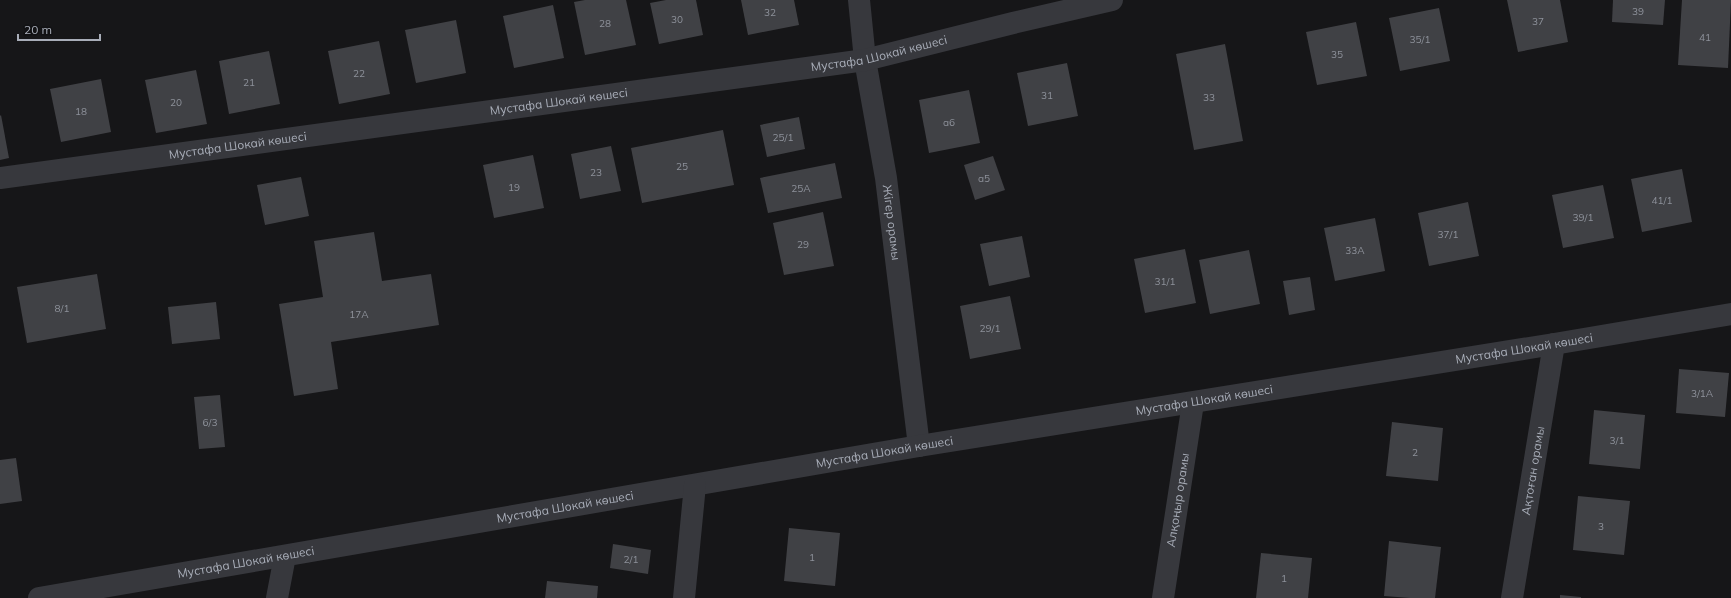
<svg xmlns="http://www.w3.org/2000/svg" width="1731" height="598" font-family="Mulish,sans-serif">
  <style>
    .building { fill: #404145 }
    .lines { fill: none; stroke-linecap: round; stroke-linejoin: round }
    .minor { stroke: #37383d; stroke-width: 22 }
    .labels { text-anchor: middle; stroke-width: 3; stroke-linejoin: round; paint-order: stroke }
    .number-label { font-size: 10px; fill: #8e929b }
    .street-label { font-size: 12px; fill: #a8adb8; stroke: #111113 }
  </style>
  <rect width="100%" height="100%" fill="#161618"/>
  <!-- building -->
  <g class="building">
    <polygon points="585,0 626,0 636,45 585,55 574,2"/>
    <polygon points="666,0 696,0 703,35 659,44 650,3"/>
    <polygon points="741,0 794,0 799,25 748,35"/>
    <polygon points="1507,0 1560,0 1568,42 1518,52"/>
    <polygon points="1613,0 1665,0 1663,25 1612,22"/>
    <polygon points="1682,0 1731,0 1728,68 1678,65"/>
    <polygon points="553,5 564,58 514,68 503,16"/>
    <polygon points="1439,8 1450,61 1400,71 1389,18"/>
    <polygon points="456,20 466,73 416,83 405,30"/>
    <polygon points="1356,22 1367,76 1317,85 1306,32"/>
    <polygon points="379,41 390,94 339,104 328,51"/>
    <polygon points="1225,44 1243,141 1194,150 1176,54"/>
    <polygon points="269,51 280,104 229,114 219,61"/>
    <polygon points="1067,63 1078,116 1028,126 1017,73"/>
    <polygon points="196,70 207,124 156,133 145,80"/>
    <polygon points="101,79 111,132 61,142 50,89"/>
    <polygon points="969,90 980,143 929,153 919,100"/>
    <polygon points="1,115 9,158 0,160 0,116"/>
    <polygon points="799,117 805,149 767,157 760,125"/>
    <polygon points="723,130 734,185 642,203 631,148"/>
    <polygon points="611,146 621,191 580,199 571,154"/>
    <polygon points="533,155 544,208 494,218 483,165"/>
    <polygon points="993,156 1005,190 975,200 964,165"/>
    <polygon points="835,163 842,198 768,213 760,178"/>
    <polygon points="1682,169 1692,222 1642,232 1631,179"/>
    <polygon points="301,177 309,216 265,225 257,185"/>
    <polygon points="1603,185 1614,238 1563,248 1552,195"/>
    <polygon points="1468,202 1479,256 1429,266 1418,213"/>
    <polygon points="823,212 834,266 784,275 773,223"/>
    <polygon points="1375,218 1385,271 1335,281 1324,228"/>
    <polygon points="374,232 382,281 431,274 439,325 331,342 338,389 294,396 279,304 323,297 314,241"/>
    <polygon points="1022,236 1030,277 989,286 980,244"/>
    <polygon points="1185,249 1196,303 1145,313 1134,259"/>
    <polygon points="1249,250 1260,304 1210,314 1199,260"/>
    <polygon points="97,274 106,329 27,343 17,287"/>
    <polygon points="1310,277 1315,310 1289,315 1283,281"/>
    <polygon points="1010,296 1021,349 970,359 960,306"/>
    <polygon points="216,302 220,339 172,344 168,307"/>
    <polygon points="1679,369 1729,373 1725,417 1676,413"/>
    <polygon points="220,395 225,447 199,449 194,397"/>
    <polygon points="1594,410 1645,415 1640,469 1589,464"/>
    <polygon points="1392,422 1443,428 1438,481 1386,476"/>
    <polygon points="16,458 22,501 0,504 0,460"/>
    <polygon points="1578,496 1630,501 1624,555 1573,550"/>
    <polygon points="789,528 840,533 835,586 784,581"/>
    <polygon points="1389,541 1441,547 1435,598 1410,598 1384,596"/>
    <polygon points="613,544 651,550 648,574 610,568"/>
    <polygon points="1261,553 1312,558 1308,598 1256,598"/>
    <polygon points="547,581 598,586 597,598 545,598"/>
    <polygon points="1560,595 1581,597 1581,598 1560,598"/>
  </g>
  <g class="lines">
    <!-- minor -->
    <g class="minor">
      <path id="s1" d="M859 0 865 60 886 178 919 446"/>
      <path id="s2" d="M0 178 865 60 1013 23 1112 0"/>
      <path id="s3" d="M39 598 919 446 1554 344 1731 314"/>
      <polyline points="277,598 285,556"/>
      <polyline points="684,598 695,485"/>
      <path id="s4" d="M1163 598 1193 403"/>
      <path id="s5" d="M1512 598 1554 344"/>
    </g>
  </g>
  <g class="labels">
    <!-- number labels -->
    <g class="number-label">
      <text x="1638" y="15">39</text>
      <text x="770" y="16">32</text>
      <text x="677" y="23">30</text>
      <text x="1538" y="25">37</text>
      <text x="605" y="27">28</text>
      <text x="1705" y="41">41</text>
      <text x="1420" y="43">35/1</text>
      <text x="1337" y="58">35</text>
      <text x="359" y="77">22</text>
      <text x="249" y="86">21</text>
      <text x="1047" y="99">31</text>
      <text x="1209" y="101">33</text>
      <text x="176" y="106">20</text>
      <text x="81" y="115">18</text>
      <text x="949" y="126">а6</text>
      <text x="783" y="141">25/1</text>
      <text x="682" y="170">25</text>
      <text x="596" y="176">23</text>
      <text x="984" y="182">а5</text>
      <text x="514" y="191">19</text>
      <text x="801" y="192">25А</text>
      <text x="1662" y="204">41/1</text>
      <text x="1583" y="221">39/1</text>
      <text x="1448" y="238">37/1</text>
      <text x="803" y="248">29</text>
      <text x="1355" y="254">33А</text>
      <text x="1165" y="285">31/1</text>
      <text x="62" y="312">8/1</text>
      <text x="359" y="318">17А</text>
      <text x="990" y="332">29/1</text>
      <text x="1702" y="397">3/1А</text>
      <text x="210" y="426">6/3</text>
      <text x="1617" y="444">3/1</text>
      <text x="1415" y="456">2</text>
      <text x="1601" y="530">3</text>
      <text x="812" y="561">1</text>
      <text x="631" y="563">2/1</text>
      <text x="1284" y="582">1</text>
    </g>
    <!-- street labels -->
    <g class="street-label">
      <text dy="4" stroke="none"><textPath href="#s2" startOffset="888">Мустафа Шокай көшесі</textPath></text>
      <text dy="4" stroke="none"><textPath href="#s2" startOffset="564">Мустафа Шокай көшесі</textPath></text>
      <text dy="4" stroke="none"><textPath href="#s2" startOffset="240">Мустафа Шокай көшесі</textPath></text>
      <text dy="4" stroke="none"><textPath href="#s1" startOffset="225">Жігер орамы</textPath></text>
      <text dy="4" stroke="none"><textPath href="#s3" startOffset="1506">Мустафа Шокай көшесі</textPath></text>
      <text dy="4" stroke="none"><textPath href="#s3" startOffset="1182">Мустафа Шокай көшесі</textPath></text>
      <text dy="4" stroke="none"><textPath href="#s3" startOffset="858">Мустафа Шокай көшесі</textPath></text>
      <text dy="4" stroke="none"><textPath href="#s5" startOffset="129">Ақтоған орамы</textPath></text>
      <text dy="4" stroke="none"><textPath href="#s4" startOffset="99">Алқоңыр орамы</textPath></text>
      <text dy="4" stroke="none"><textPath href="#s3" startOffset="534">Мустафа Шокай көшесі</textPath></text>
      <text dy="4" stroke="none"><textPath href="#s3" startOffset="210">Мустафа Шокай көшесі</textPath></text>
    </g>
  </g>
  <!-- scale -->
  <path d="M18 34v6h82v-6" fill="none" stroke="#a8adb8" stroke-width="2"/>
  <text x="24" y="34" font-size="12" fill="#a8adb8" stroke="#111113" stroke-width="3" paint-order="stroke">20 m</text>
</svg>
